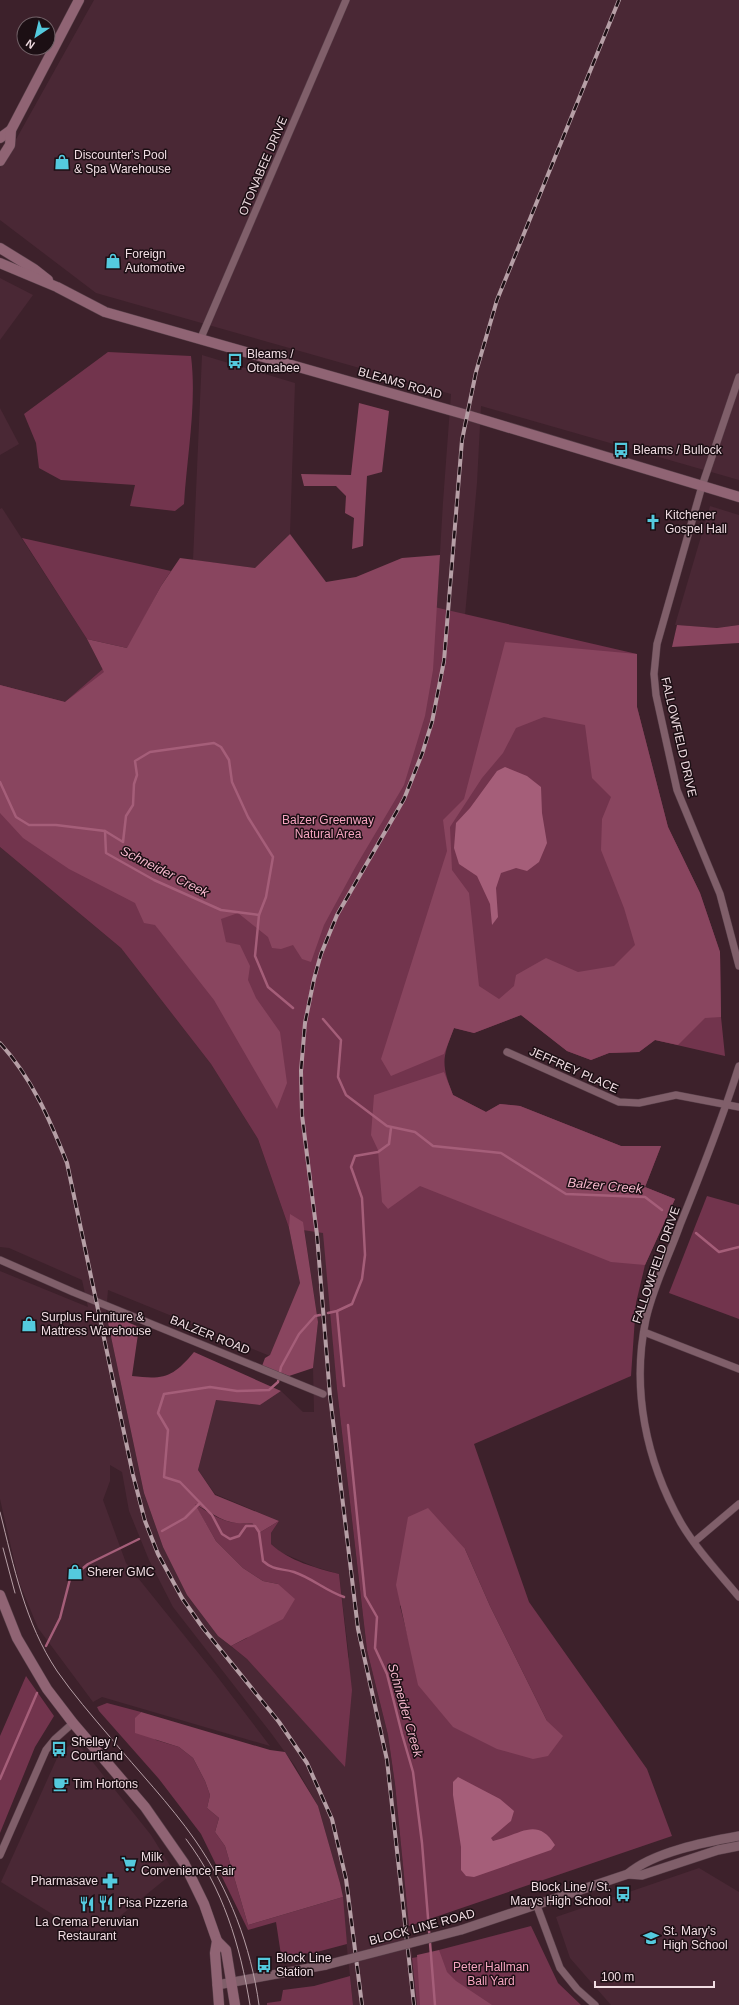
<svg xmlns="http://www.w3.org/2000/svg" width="739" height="2005" font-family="Helvetica,sans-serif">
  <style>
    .built { fill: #4a2835 }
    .green { fill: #72344d; fill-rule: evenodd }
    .forest { fill: #89455f; fill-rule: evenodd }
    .water { fill: #a55e79 }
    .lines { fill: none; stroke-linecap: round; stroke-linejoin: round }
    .stream { stroke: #a55e79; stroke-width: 2.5 }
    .minor-casing { stroke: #59404a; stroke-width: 8 }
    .tertiary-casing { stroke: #59404a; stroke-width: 10 }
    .secondary-casing { stroke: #59404a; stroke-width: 11 }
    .minor { stroke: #805f6a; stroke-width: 7 }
    .tertiary { stroke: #805f6a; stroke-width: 9 }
    .secondary { stroke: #906474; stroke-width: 10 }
    .tram { stroke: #b69fa6; stroke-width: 1 }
    .rail-casing { stroke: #b69fa6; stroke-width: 4 }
    .rail { stroke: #1c0f14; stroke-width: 2.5; stroke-dasharray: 8; stroke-linecap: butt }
    .tertiary-bridge-casing { stroke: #59404a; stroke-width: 10; stroke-linecap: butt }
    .tertiary-bridge { stroke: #805f6a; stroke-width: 9 }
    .labels { text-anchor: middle; stroke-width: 3; stroke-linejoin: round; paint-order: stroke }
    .poi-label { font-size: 12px; fill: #f1dde3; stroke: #1c0f14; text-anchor: start }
    .street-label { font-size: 12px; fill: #f1dde3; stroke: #1c0f14 }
    .park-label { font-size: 12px; fill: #f6a5c1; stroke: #1c0f14 }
    .water-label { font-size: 13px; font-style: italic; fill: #f4b6cb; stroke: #1c0f14 }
  </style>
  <rect width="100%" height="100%" fill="#3d212b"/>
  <!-- built -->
  <g class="built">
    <polygon points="94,0 739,0 739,480 481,406 477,483 461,660 328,1274 337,1389 367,1650 388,1735 395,1784 417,2005 353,2005 340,1883 318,1806 295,1766 271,1733 173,1607 149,1560 129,1511 122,1472 110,1465 110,1481 103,1500 126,1563 216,1675 270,1746 102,1697 93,1702 38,1628 19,1582 0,1499 0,1271 88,1307 82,1280 9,1248 0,1247 0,847 121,948 211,1064 258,1139 289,1228 300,1283 294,1303 270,1356 108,1290 106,1313 144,1493 163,1547 187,1595 218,1636 247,1659 301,1718 349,1657 339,1574 315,1567 280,1552 271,1544 271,1533 279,1521 215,1494 198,1470 216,1400 260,1405 281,1391 303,1412 314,1412 313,1368 318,1322 301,1207 433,670 443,502 451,394 96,293 0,220 0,168"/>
    <polygon points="0,278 33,295 0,340"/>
    <polygon points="202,355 295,383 290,534 255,568 193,560"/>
    <polygon points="0,408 19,444 0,455"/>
    <polygon points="710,506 739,515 739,625 717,628 675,625"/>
    <polygon points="2,508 87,639 104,672 65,702 0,685 0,509"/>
    <polygon points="75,1740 151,1835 174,1872 92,1939 1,1882 58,1756"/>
    <polygon points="699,1868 739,1892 739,2005 611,2005 570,1958 556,1917"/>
  </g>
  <!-- green -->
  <g class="green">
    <path d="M108 352 191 356C197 404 187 455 184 504L175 511 130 506 135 485 61 480 39 468 36 443 24 414Z"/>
    <path d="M22 538 171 571 161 586 135 635 326 582 637 654V707L668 827 700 893 720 952 721 1017 725 1056 655 1040 639 1052 609 1053 591 1060 567 1051 521 1015 474 1033 454 1028C442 1059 441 1064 453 1095L486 1112 500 1104 520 1106 621 1146H661L645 1187 675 1199 645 1265 636 1303 631 1376 474 1444 529 1602 647 1769 672 1836 409 1926 395 1784 388 1735 367 1650 337 1389 323 1233 289 1228 258 1139 211 1064 121 948 0 847V685L65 702 127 648 87 639ZM465 1549 490 1606 547 1721 408 1637 400 1606Z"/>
    <polygon points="707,1196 739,1205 739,1319 669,1293"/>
    <path d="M194 1503C213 1516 228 1526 252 1523L259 1533 279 1521 271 1533V1544C289 1561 316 1568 339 1574L352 1690 345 1767 247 1659 231 1646 247 1638 278 1584 263 1581 243 1568 216 1541Z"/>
    <polygon points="26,1676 54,1716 35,1747 0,1833 0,1736"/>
    <polygon points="107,1703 141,1712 136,1718 156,1740 179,1747 193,1758 205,1781 210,1795 207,1808 219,1818 215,1832 225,1846 248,1925 343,1897 347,1944 313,1953 281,1955 276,1922 248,1930 201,1834 159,1779 99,1711 97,1707"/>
    <polygon points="531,1926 558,1983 581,2005 417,2005 412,1958 439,1953 439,1950"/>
    <polygon points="350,1976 353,2005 267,2005 267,2003 281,2001 283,1990 314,1986"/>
  </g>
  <!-- forest -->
  <g class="forest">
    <polygon points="359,403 389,411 382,472 367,476 363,546 352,549 354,518 345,513 346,496 336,486 304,486 301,474 351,475"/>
    <polygon points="290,534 326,582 356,577 402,558 440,555 433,670 425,716 404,785 356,866 324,925 311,962 302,959 293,945 281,949 272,948 268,937 238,913 221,919 226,942 240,945 250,966 248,980 256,998 280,1032 287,1083 277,1109 214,1000 155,925 144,923 135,903 69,869 23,838 0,813 0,685 65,702 104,672 87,639 127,648 161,586 180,558 255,568"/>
    <polygon points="677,625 717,628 739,625 739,643 672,647"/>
    <path d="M505 642 637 654V707L668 827 700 893 720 952 721 1017 705 1018 678 1045 655 1040 639 1052 609 1053 591 1060 567 1051 521 1015 474 1033 454 1028 444 1054 391 1076 381 1059 447 851 443 820 464 799ZM544 717 585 725 592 778 611 797 602 819 601 850 624 908 635 945 614 966 578 972 546 958 516 975 514 986 499 999 479 986 469 893 452 870 450 827 482 778 503 753 516 728Z"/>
    <polygon points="444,1072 453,1095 486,1112 500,1104 520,1106 621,1146 661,1146 645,1187 675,1199 645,1265 611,1262 420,1186 388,1209 382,1202 378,1150 371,1135 374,1095"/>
    <polygon points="290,1214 303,1222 318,1322 313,1368 289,1376 262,1366 265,1358 270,1355 300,1283 289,1228"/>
    <path d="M106 1313 139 1327 132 1376C165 1380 173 1377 194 1352L281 1391 260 1405 216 1400 198 1470 215 1495 279 1521 259 1533 252 1523C225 1526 217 1515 195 1504L216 1541 243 1568 263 1581 278 1584 295 1599 283 1619 231 1646 218 1636 187 1595 163 1547 144 1493Z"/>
    <polygon points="428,1508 465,1549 490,1606 547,1721 563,1736 548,1756 533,1759 497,1749 453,1727 418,1685 396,1585 408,1517"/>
    <polygon points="141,1712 270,1750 285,1752 318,1806 340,1883 343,1897 248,1925 225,1846 215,1832 219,1818 207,1808 210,1795 205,1781 193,1758 179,1747 135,1733 135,1718"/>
    <polygon points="439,1950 447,1972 456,1981 492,2005 420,2005 417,1955"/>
  </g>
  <!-- water -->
  <g class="water">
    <polygon points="505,767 527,776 541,787 542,813 547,843 539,862 527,871 516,868 501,873 496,888 498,917 492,925 490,904 477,876 459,864 454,848 456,823 470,808 497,771"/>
    <path d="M458 1777 500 1799 514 1811 511 1821 491 1838 493 1841C518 1836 537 1815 555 1845L551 1850 474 1877 466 1876 461 1870V1847L453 1795V1782Z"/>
  </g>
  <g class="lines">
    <!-- stream -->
    <g class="stream">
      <polyline points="0,782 16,817 29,825 56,825 105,831 123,842 126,816 133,805 134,784 137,775 135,761 150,752 214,743 221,747 229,760 232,782 248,817 273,857 266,897 259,915 255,956 268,987 293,1008"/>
      <polyline points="105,831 106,853 154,880 221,910 259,915"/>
      <polyline points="323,1019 341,1040 338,1077 346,1095 387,1126 415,1132 433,1146 501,1153 566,1194 645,1197 662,1210"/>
      <polyline points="696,1233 719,1252 739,1247"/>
      <polyline points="337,1311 344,1386"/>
      <polyline points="328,1313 337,1311 352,1304 362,1279 365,1255 362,1198 351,1167 355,1156 378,1152 389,1144 391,1128"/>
      <path d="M320 1315 315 1316 299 1334 281 1367 278 1382 269 1390 237 1391 210 1387 164 1394 158 1413 168 1430 164 1477 180 1482 212 1515 222 1534 230 1539 239 1536 246 1526H255L259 1532 263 1561C274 1571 281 1568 294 1572 312 1578 326 1591 344 1597"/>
      <polyline points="348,1425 365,1596 377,1617 375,1648 387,1674 402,1734 413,1772 422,1843 435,2005"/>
      <polyline points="162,1531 185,1518 200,1503"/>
      <polyline points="46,1646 60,1618 70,1579 88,1564 139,1539"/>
      <polyline points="0,1779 37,1693"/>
    </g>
    <defs>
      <g id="minor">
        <polyline points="200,340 346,0"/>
        <polyline points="739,377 702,486 657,644 654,674 656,695 677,790 720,894 739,966"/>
        <polyline points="507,1052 619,1102 639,1103 676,1095 739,1107"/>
        <path d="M739 1066C722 1120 701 1173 680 1225 669 1256 653 1287 646 1319 631 1389 646 1461 681 1523 697 1550 719 1573 739 1597"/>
        <polyline points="0,1260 73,1292 323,1394"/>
        <polyline points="644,1332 739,1369"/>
        <polyline points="694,1542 739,1504"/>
        <polyline points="0,1855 46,1750 55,1739 73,1723"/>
        <polyline points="537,1906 560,1968 577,1989 595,2005"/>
      </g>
      <g id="tertiary">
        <polyline points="628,1874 642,1875 718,1850 739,1846"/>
        <path d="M461 1930 628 1874C653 1852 706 1842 739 1836"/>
        <polyline points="217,1985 326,1965"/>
      </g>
      <g id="secondary">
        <polyline points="0,138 11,130"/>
        <polyline points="0,161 10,145 11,130 79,0"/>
        <polyline points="0,248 34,269 48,280"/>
        <polyline points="0,263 57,287 105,312 467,415 739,497"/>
        <polyline points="0,1595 17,1638 47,1689 73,1723 145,1807 184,1863 204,1904 217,1941 215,1953 219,2005"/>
        <polyline points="217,1941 226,1950 235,2005"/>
      </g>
    </defs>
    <!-- minor casing -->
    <use href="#minor" class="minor-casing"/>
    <!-- tertiary casing -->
    <use href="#tertiary" class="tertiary-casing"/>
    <!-- secondary casing -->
    <use href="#secondary" class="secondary-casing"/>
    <!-- minor -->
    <use href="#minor" class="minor"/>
    <!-- tertiary -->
    <use href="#tertiary" class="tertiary"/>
    <!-- secondary -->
    <use href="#secondary" class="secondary"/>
    <!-- tram -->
    <g class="tram">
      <path d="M0 1512C14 1567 25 1623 57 1671 73 1694 92 1716 110 1737 138 1771 170 1804 195 1840 229 1889 251 1946 259 2005"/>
      <polyline points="3,1548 15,1593"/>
      <path d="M186 1839C223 1888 240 1945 250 2005"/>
    </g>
    <defs>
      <g id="rail">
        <path d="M0 1043C32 1078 50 1120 67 1163L133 1475 145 1521 158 1554 182 1598 203 1628 279 1722 307 1763 332 1819 346 1879 362 2005"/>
        <polyline points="414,2005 387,1760 358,1629 330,1396 317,1235 302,1115 301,1071 305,1023 314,979 321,954 337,915 404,799 422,754 432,722 444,661 462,440 476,372 497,300 619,0"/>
      </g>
    </defs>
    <!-- rail casing -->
    <use href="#rail" class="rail-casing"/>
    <!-- rail -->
    <use href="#rail" class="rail"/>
    <defs>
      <polyline id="tertiary-bridge" points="326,1965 461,1930"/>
    </defs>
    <!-- tertiary-bridge casing -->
    <use href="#tertiary-bridge" class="tertiary-bridge-casing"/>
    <!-- tertiary-bridge -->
    <use href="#tertiary-bridge" class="tertiary-bridge"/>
  </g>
  <!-- icons -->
  <defs>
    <symbol id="shop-bare" viewBox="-9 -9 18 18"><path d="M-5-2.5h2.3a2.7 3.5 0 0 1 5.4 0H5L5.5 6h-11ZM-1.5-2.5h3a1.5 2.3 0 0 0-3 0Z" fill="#54cade" stroke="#1c0f14" stroke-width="2.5" paint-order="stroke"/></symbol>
    <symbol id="bus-bare" viewBox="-9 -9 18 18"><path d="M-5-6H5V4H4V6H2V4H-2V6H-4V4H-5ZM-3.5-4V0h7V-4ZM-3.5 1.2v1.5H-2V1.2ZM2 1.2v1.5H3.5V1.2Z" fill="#54cade" stroke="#1c0f14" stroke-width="2.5" paint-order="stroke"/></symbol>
    <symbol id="church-bare" viewBox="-9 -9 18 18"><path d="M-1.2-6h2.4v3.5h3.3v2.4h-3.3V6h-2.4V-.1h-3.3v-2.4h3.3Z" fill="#54cade" stroke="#1c0f14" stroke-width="2.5" paint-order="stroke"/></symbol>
    <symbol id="cafe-bare" viewBox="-9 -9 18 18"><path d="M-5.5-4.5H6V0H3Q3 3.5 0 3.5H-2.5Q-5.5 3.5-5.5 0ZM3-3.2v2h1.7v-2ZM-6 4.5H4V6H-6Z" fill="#54cade" stroke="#1c0f14" stroke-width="2.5" paint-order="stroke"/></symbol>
    <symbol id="supermarket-bare" viewBox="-9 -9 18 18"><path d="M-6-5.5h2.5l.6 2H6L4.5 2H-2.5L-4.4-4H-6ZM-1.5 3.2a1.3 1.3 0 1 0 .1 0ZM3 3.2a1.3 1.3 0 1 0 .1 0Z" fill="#54cade" stroke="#1c0f14" stroke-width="2.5" paint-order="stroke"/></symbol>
    <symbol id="pharmacy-bare" viewBox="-9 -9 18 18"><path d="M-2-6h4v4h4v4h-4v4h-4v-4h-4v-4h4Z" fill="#54cade" stroke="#1c0f14" stroke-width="2.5" paint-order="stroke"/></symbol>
    <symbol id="restaurant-bare" viewBox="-9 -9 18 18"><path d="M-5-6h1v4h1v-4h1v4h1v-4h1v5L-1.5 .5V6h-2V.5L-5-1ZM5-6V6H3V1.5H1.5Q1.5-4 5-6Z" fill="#54cade" stroke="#1c0f14" stroke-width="2.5" paint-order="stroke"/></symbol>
    <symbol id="school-bare" viewBox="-9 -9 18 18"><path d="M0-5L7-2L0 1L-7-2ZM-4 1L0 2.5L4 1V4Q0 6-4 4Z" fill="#54cade" stroke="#1c0f14" stroke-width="2.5" paint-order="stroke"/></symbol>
  </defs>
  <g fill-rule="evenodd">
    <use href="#shop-bare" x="51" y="151" width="22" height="22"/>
    <use href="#shop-bare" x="102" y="250" width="22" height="22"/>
    <use href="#bus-bare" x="224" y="350" width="22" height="22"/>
    <use href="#bus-bare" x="610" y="439" width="22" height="22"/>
    <use href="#church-bare" x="642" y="511" width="22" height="22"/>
    <use href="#shop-bare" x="18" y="1313" width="22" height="22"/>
    <use href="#shop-bare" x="64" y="1561" width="22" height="22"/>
    <use href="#bus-bare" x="48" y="1738" width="22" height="22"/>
    <use href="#cafe-bare" x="50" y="1773" width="22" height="22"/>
    <use href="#supermarket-bare" x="118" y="1853" width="22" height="22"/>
    <use href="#pharmacy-bare" x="99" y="1870" width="22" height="22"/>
    <use href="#bus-bare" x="612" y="1883" width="22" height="22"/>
    <use href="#restaurant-bare" x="95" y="1892" width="22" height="22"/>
    <use href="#restaurant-bare" x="76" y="1893" width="22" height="22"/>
    <use href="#school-bare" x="640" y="1927" width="22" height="22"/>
    <use href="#bus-bare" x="253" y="1954" width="22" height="22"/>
  </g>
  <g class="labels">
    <!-- poi labels -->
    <g class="poi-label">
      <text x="74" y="159">Discounter's Pool<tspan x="74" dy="14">&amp; Spa Warehouse</tspan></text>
      <text x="125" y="258">Foreign<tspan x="125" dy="14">Automotive</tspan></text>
      <text x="247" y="358">Bleams /<tspan x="247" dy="14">Otonabee</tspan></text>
      <text x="633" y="454">Bleams / Bullock</text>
      <text x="665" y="519">Kitchener<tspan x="665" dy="14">Gospel Hall</tspan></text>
      <text x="41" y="1321">Surplus Furniture &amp;<tspan x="41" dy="14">Mattress Warehouse</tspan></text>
      <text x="87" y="1576">Sherer GMC</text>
      <text x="71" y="1746">Shelley /<tspan x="71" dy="14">Courtland</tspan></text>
      <text x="73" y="1788">Tim Hortons</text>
      <text x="141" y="1861">Milk<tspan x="141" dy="14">Convenience Fair</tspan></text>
      <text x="98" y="1885" text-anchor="end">Pharmasave</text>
      <text x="611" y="1891" text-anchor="end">Block Line / St.<tspan x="611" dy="14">Marys High School</tspan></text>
      <text x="118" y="1907">Pisa Pizzeria</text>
      <text x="87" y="1926" text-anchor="middle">La Crema Peruvian<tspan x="87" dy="14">Restaurant</tspan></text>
      <text x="663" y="1935">St. Mary's<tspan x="663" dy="14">High School</tspan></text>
      <text x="276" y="1962">Block Line<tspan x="276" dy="14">Station</tspan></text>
    </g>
    <!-- street labels -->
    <g class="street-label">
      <text transform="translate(263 166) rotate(-67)" y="4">OTONABEE DRIVE</text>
      <text transform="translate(400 383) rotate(16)" y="4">BLEAMS ROAD</text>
      <text transform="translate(679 737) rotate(77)" y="4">FALLOWFIELD DRIVE</text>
      <text transform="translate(574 1070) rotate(24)" y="4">JEFFREY PLACE</text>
      <text transform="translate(656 1265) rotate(-71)" y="4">FALLOWFIELD DRIVE</text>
      <text transform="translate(210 1335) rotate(22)" y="4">BALZER ROAD</text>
      <text transform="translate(422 1927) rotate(-15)" y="4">BLOCK LINE ROAD</text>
    </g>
    <!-- park labels -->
    <g class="park-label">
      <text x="328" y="824">Balzer Greenway<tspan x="328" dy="14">Natural Area</tspan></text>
      <text x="491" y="1971">Peter Hallman<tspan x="491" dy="14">Ball Yard</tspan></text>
    </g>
    <!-- water labels -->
    <g class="water-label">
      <text transform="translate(165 871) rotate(27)" y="5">Schneider Creek</text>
      <text transform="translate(605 1185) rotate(5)" y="5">Balzer Creek</text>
      <text transform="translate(406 1710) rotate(74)" y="5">Schneider Creek</text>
    </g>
  </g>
  <!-- north arrow -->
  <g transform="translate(36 36) rotate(215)"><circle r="19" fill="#1c0f14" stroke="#716167"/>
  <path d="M0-3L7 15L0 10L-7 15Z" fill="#54cade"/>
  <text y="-6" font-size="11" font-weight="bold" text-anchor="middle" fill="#f1dde3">N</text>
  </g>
  <!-- scale -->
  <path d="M595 1981v6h119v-6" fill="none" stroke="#f1dde3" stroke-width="2"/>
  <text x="601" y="1981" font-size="12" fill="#f1dde3" stroke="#1c0f14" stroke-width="3" paint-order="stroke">100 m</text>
</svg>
